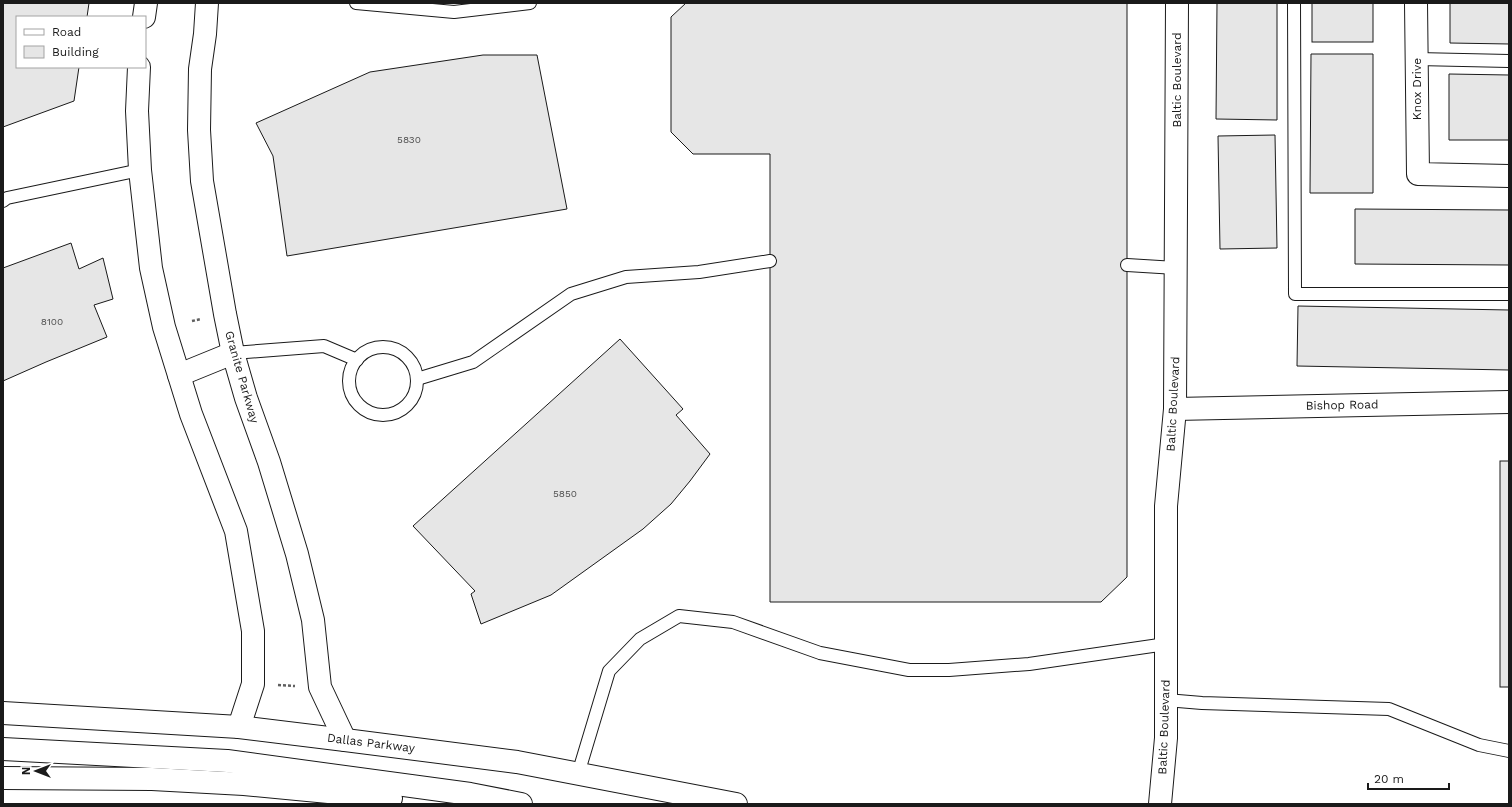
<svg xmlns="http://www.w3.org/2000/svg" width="1512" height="807" font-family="'Work Sans',sans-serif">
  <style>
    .building { fill: #e6e6e6; stroke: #1a1a1a }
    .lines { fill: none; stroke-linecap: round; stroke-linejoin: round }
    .service-casing { stroke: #1a1a1a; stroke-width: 14 }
    .minor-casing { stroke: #1a1a1a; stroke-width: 24 }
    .tertiary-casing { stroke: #1a1a1a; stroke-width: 24 }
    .secondary-casing { stroke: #1a1a1a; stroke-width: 24 }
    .motorway-casing { stroke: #1a1a1a; stroke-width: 24 }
    .path { stroke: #5f5f5f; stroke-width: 2.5; stroke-dasharray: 3 2; stroke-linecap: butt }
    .service { stroke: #fff; stroke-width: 12 }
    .minor { stroke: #fff; stroke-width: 22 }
    .tertiary { stroke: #fff; stroke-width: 22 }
    .secondary { stroke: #fff; stroke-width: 22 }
    .motorway { stroke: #fff; stroke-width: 22 }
    .labels { text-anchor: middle; stroke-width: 3; stroke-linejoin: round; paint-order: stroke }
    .number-label { font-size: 10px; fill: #4d4d4d }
    .street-label { font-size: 12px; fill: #1a1a1a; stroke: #fff }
  </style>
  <rect width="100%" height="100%" fill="#fff"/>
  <!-- building -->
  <g class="building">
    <polygon points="3,3 89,3 87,17 17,17 17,67 79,67 74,101 3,127"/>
    <polygon points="686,3 1127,3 1127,577 1101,602 770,602 770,154 693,154 671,132 671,17"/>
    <polygon points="1217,3 1277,3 1277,120 1216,119"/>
    <rect x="1312" y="3" width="61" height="39"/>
    <polygon points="1450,3 1509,3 1509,44 1450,43"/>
    <polygon points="1311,54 1373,54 1373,193 1310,193"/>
    <polygon points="483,55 537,55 567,209 287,256 273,156 256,123 370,72"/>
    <polygon points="1449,74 1509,75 1509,140 1449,140"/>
    <polygon points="1275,135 1277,248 1220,249 1218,136"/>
    <polygon points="1355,209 1509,210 1509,265 1355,264"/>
    <polygon points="71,243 79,269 103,258 113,299 94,305 107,337 46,362 3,381 3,268"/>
    <polygon points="1298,306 1509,310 1509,370 1297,366"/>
    <polygon points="620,339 683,409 676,415 710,454 690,481 671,504 643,529 551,595 481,624 471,594 475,591 413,526"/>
    <rect x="1500" y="461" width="9" height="226"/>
  </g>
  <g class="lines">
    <defs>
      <g id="service">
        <polyline points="356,3 454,12 530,3"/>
        <polyline points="1294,3 1295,294 1509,294"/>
        <polyline points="1417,59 1509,61"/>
        <polyline points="3,201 7,198 140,170"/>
        <polyline points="1127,265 1176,268"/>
        <circle cx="383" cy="381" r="34"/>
        <polyline points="233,353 324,346 357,360"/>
        <polyline points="417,379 473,362 571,294 626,277 699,272 770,261"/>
        <polyline points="1166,700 1202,703 1389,709 1479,745 1509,751"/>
        <polyline points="578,774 609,671 640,639 679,616 733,622 820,653 909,670 949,670 1029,664 1166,644"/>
      </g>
      <g id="minor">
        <polyline points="1416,3 1418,174 1509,176"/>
        <polyline points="1175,409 1509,402"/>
        <polyline points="1160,804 1166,738 1166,506 1175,409 1177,3"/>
      </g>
      <g id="tertiary">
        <polyline points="207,3 205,34 200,69 199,130 202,181 225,314 233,353 246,398 269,462 297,554 313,620 320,687 345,740"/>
        <polyline points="144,17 146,3"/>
        <polyline points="139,67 137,111 140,170 151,268 164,327 191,414 236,531 253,631 253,684 239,727"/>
        <polyline points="179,375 233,353"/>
      </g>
      <polyline id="secondary" points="3,713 239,727 345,740 517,762 736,804"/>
      <g id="motorway">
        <polyline points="3,749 227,761 470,794 521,804"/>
        <polyline points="3,778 152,779 244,784 391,798"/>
      </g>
    </defs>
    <!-- service casing -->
    <use href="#service" class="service-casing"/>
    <!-- minor casing -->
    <use href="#minor" class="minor-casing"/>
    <!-- tertiary casing -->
    <use href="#tertiary" class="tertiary-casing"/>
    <!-- secondary casing -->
    <use href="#secondary" class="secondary-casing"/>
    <!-- motorway casing -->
    <use href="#motorway" class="motorway-casing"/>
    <!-- path -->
    <g class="path">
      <polyline points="192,321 201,319"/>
      <polyline points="278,685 295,686"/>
    </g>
    <!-- service -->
    <use href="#service" class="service"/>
    <!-- minor -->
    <use href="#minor" class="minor"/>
    <!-- tertiary -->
    <use href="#tertiary" class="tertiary"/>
    <!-- secondary -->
    <use href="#secondary" class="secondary"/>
    <!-- motorway -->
    <use href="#motorway" class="motorway"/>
  </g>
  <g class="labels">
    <!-- number labels -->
    <g class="number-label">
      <text x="409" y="143">5830</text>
      <text x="52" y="325">8100</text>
      <text x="565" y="497">5850</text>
    </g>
    <!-- street labels -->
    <g class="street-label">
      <text transform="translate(1177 80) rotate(-90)" y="4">Baltic Boulevard</text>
      <text transform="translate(1417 89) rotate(-90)" y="4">Knox Drive</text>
      <text transform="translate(242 377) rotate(74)" y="4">Granite Parkway</text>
      <text transform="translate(1173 404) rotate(-87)" y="4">Baltic Boulevard</text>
      <text transform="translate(1342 405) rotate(-1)" y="4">Bishop Road</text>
      <text transform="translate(1164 727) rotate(-88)" y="4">Baltic Boulevard</text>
      <text transform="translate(371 743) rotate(7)" y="4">Dallas Parkway</text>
    </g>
  </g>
  <!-- border -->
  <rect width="1512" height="807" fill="none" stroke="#1a1a1a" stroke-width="8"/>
  <!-- legend -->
  <rect x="16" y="16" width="130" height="52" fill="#ffffff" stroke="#a3a3a3"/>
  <rect x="24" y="29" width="20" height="6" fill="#ffffff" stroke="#a3a3a3"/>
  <text x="52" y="36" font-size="12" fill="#1a1a1a">Road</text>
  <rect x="24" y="46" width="20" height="12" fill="#e6e6e6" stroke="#a3a3a3"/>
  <text x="52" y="56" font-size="12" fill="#1a1a1a">Building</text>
  <!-- north arrow -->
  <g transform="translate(36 771) rotate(270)" stroke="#ffffff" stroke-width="3" paint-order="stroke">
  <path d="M0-3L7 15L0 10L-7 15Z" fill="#1a1a1a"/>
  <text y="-6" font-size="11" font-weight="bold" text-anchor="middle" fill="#1a1a1a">N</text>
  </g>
  <!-- scale -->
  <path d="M1368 783v6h81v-6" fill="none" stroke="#1a1a1a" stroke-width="2"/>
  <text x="1374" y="783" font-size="12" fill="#1a1a1a" stroke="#ffffff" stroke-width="3" paint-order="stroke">20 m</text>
</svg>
